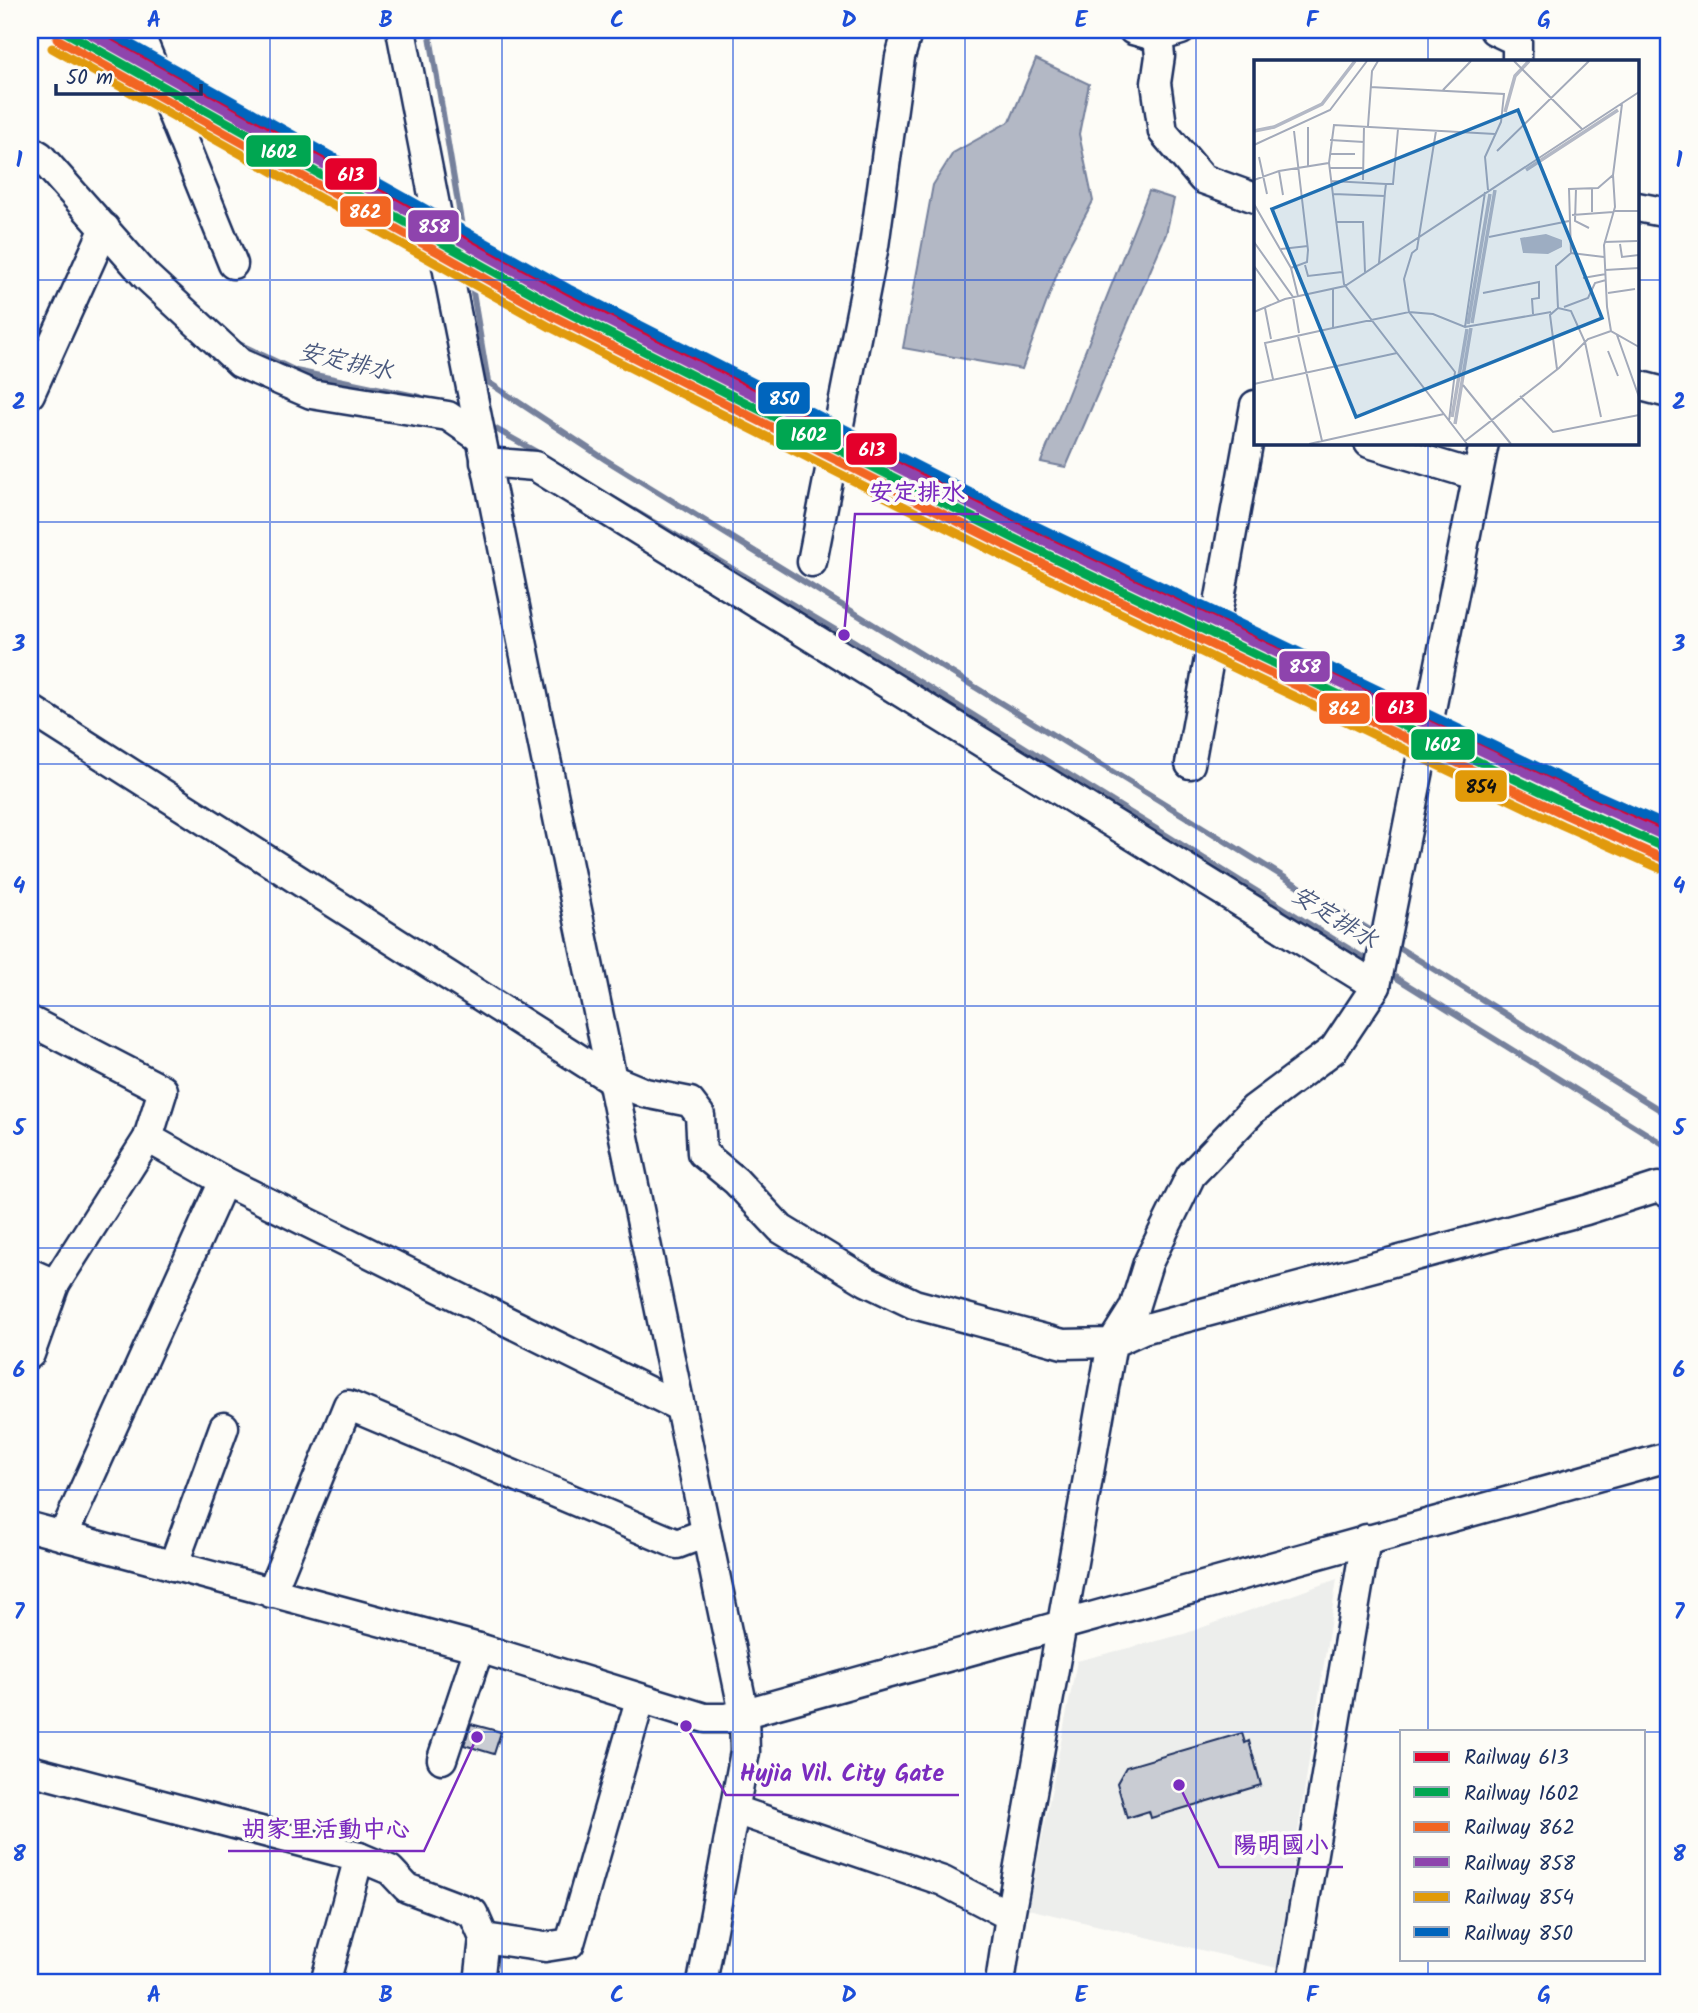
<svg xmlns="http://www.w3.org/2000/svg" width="1698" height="2013" font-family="Kalam,'LXGW WenKai TC',sans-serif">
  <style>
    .built { fill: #edeeec }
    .water { fill: #b3b8c5; stroke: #76819c; stroke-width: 2 }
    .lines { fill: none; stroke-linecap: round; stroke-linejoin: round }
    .stream { stroke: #76819c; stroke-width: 6 }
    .building { fill: #c9ccd3; stroke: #1b2f5e; stroke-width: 2 }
    .minor-casing { stroke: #1b2f5e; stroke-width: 33 }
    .minor { stroke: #fdfcf7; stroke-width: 28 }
    .rail-1-casing { stroke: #fdfcf7; stroke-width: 14 }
    .rail-2-casing { stroke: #fdfcf7; stroke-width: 14 }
    .rail-3-casing { stroke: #fdfcf7; stroke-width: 14 }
    .rail-4-casing { stroke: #fdfcf7; stroke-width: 14 }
    .rail-5-casing { stroke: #fdfcf7; stroke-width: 14 }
    .rail-6-casing { stroke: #fdfcf7; stroke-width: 14 }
    .rail-1 { stroke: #e4002b; stroke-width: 9 }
    .rail-2 { stroke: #00a651; stroke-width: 9 }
    .rail-3 { stroke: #f26522; stroke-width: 9 }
    .rail-4 { stroke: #8e44ad; stroke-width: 9 }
    .rail-5 { stroke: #e19a09; stroke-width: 9 }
    .rail-6 { stroke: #0065bd; stroke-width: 9 }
    .grid { fill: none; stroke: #1d4ed8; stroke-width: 2; stroke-opacity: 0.55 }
    .labels { text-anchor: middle; stroke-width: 7; stroke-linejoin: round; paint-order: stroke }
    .water-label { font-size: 24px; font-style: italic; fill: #49587d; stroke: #fdfcf7 }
    .inset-river { fill: none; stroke: #b3b8c5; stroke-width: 3.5 }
    .inset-road { fill: none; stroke: #a3aaba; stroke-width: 2 }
    .view { fill: #1f6fb2; fill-opacity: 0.15; stroke: #1f6fb2; stroke-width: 3.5 }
    .inset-edge { fill: none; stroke: #1b2f5e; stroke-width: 3.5 }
    .leader { fill: none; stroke: #7b2cbf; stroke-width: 2.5 }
    .callout-dot { fill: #7b2cbf; stroke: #fdfcf7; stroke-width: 2.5 }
    .callout-label { font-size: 24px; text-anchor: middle; font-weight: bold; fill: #7b2cbf; stroke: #fdfcf7; stroke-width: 7; stroke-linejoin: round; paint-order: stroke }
    .line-badge { stroke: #fdfcf7; stroke-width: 2.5 }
    .badge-label { font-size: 19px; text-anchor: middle; font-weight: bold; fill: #fff }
    .pale-badge-label { font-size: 19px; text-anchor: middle; font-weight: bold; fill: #111 }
    .neatline { fill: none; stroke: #1d4ed8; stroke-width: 2.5 }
    .grid-label { font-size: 23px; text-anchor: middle; font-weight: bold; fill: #1d4ed8 }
  </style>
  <rect width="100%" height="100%" fill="#fdfcf7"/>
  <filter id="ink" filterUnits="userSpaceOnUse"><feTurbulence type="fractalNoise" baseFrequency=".0143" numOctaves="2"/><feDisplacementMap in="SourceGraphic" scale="14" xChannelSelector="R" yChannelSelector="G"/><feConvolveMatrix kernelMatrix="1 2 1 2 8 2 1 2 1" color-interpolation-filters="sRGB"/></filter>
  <g filter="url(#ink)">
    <!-- built -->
    <polygon class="built" points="1337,1579 1277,1968 1028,1909 1077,1661 1184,1634"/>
    <!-- water -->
    <g class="water">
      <polygon points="1036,59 1089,84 1079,134 1093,201 1064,255 1022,369 903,348 933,185 953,153 1010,121"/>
      <polygon points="1149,191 1174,199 1166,234 1066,467 1041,462"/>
    </g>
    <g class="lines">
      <!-- stream -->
      <g class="stream">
        <polyline points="429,30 488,382 606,460 1378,935"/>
        <polyline points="237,343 296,371 420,397"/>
        <polyline points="487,424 542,455"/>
        <polyline points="611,497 844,635 1372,963"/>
        <polyline points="1393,944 1668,1115"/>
        <polyline points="1387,972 1668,1147"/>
      </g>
    </g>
    <!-- building -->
    <g class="building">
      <polygon points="471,1724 501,1732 494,1754 464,1745"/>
      <polygon points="1242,1733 1245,1743 1249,1741 1261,1785 1151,1818 1149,1811 1127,1818 1117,1783 1126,1767"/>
    </g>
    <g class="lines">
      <defs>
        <g id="minor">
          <polyline points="138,30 233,264"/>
          <path d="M401 30C509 592 627 1152 744 1713L745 1752 702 1983"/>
          <polyline points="1133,30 1158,37 1181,30"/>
          <polyline points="1494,30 1517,41 1517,61"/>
          <polyline points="1158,37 1160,56 1156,83 1163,132 1203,179 1255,198"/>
          <polyline points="30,150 40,156 146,276 240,363 311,394 448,416 480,438"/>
          <polyline points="1637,207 1668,213"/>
          <polyline points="1637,385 1668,393"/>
          <polyline points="30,394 105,228"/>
          <polyline points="1369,443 1475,475"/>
          <polyline points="485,462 535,466 1376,986"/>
          <polyline points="812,562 874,246 900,57 908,30"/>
          <polyline points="30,709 609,1078 645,1093 690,1102 700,1115 702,1153 736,1181 781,1229 866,1281 914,1304 1063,1344 1112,1343 1134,1308 1148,1263 1191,1175 1254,1109 1334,1049 1376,986 1484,443"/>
          <polyline points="1190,764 1255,405"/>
          <polyline points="30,1021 163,1090 148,1138 224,1181 680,1407"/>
          <polyline points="30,1273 55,1284"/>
          <polyline points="30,1354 55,1284 148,1138"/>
          <polyline points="30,1527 479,1648 705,1718 727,1718 1668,1457"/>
          <polyline points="63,1536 224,1181"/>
          <polyline points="173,1566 224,1427"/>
          <polyline points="271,1593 348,1405 677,1544 706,1533"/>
          <polyline points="442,1759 479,1648"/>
          <polyline points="30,1770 359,1857 390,1870 407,1888 473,1913 484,1938 479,1983"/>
          <polyline points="735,1810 943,1881 1010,1916 1000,1983"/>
          <polyline points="1010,1916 1112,1343 1143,1329 1586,1210 1658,1187 1668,1193"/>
          <polyline points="484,1938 545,1947 570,1943 640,1700"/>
          <polyline points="325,1983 359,1857"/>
          <polyline points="1291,1983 1366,1539"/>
        </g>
      </defs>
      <!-- minor casing -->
      <use href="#minor" class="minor-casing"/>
      <!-- minor -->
      <use href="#minor" class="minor"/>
      <defs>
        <polyline id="rail-1" points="94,30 566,294 1028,528 1577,792 1668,832"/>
        <polyline id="rail-2" points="62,30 559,308 1021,542 1571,806 1668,849"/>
        <polyline id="rail-3" points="57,39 554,317 1016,551 1566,815 1664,859"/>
        <polyline id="rail-4" points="83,30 564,299 1026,533 1575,796 1668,838"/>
        <polyline id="rail-5" points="52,48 550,327 1012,561 1562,825 1659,868"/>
        <polyline id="rail-6" points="105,30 569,289 1030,523 1580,787 1668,826"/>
      </defs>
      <!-- rail-1 casing -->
      <use href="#rail-1" class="rail-1-casing"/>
      <!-- rail-2 casing -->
      <use href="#rail-2" class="rail-2-casing"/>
      <!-- rail-3 casing -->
      <use href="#rail-3" class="rail-3-casing"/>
      <!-- rail-4 casing -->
      <use href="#rail-4" class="rail-4-casing"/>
      <!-- rail-5 casing -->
      <use href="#rail-5" class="rail-5-casing"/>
      <!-- rail-6 casing -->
      <use href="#rail-6" class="rail-6-casing"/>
      <!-- rail-1 -->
      <use href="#rail-1" class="rail-1"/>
      <!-- rail-2 -->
      <use href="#rail-2" class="rail-2"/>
      <!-- rail-3 -->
      <use href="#rail-3" class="rail-3"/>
      <!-- rail-4 -->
      <use href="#rail-4" class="rail-4"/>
      <!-- rail-5 -->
      <use href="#rail-5" class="rail-5"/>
      <!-- rail-6 -->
      <use href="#rail-6" class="rail-6"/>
    </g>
  </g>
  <!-- grid -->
  <path class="grid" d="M270 30V1983M502 30V1983M733 30V1983M965 30V1983M1196 30V1983M1428 30V61M30 280H1255M1637 280H1668M1428 443V1731M30 522H1668M30 764H1668M30 1006H1668M30 1248H1668M30 1490H1668M30 1732H1402M1644 1732H1668M1428 1959V1983"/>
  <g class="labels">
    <!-- water labels -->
    <g class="water-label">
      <text transform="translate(346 361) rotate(13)" y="8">安定排水</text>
      <text transform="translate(1335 917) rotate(32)" y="8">安定排水</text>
    </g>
  </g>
  <!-- overview -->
  <g transform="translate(1254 60)">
    <rect width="385" height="385" fill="#fdfcf7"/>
    <path d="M292 174 308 180V187L294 194 269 193 266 178Z" fill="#b3b8c5"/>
    <path class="inset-river" d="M251 52 261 16 275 1M0 71 20 67 68 44 101 1M272 110 364 50M218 263 241 130M214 264 236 134M198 357 213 269M201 364 217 268"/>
    <path class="inset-road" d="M260 1 328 69M116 27 250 34 247 62 231 97 234 130M189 30 217 1M368 44 359 115 361 147 350 185 353 247 357 271 385 287M114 66 118 11 124 1M182 71 163 189 158 193 150 219 155 252 179 254 211 267 297 252M76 80 110 82M0 85 76 50 113 1M243 91 335 1M76 94H101M5 97 13 134M75 103 80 65 241 74M54 106V67M76 108H109M25 111 29 135M0 120 25 111 75 103 90 224 213 384M109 120 110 66M78 121 132 124M322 129 321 161 335 168M79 134 131 136M0 144 37 208 44 236M360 151H385M338 152V129M318 155 359 152M82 162H109L111 212M235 177 315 161M0 182 39 237 45 273M350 182 383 181M366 184 368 197 385 195M27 189 54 186M350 197 317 193 315 129 344 128 359 115M125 203 131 132 132 124H139L144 69M51 205 54 216 88 212M0 206 25 241M37 208 53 202 54 190 40 71M351 210 385 208M329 218 352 214M229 233 285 222V238L278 239 279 254M354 233 381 229M310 247 334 238 341 223 352 220M11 248 17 279M304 248 317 251 331 282 347 357M0 252 31 239 91 226 385 32M211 267 231 132M79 268 155 252 201 312 195 361M363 275 385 337M44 276 68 381M354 291 364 316M303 309 296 255 304 248 302 206 317 193M19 319 11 283 79 268V229M0 324 143 293M209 325 257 384M266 336 299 372 385 355M211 381 305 308 334 279 357 271M55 384 190 354"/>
    <path class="view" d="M264 50 348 258 102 357 18 149Z"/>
    <rect width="385" height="385" class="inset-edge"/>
  </g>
  <!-- callouts -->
  <path class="leader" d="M844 635L855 514H979M686 1726L726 1795H959M477 1737L424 1851H228M1179 1785L1219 1867H1343"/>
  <g class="callout-dot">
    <circle cx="844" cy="635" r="7"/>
    <circle cx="686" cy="1726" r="7"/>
    <circle cx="477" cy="1737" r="7"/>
    <circle cx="1179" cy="1785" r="7"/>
  </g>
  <g class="callout-label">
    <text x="917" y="500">安定排水</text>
    <text x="842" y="1781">Hujia Vil. City Gate</text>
    <text x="326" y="1837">胡家里活動中心</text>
    <text x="1281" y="1853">陽明國小</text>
  </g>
  <g class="line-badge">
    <rect x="245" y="134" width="67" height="34" rx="7" fill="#00a651"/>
    <rect x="324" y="157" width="54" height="34" rx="7" fill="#e4002b"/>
    <rect x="339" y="195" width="53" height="33" rx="7" fill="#f26522"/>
    <rect x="407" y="209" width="53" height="34" rx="7" fill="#8e44ad"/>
    <rect x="757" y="381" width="54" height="34" rx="7" fill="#0065bd"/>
    <rect x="775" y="418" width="67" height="33" rx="7" fill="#00a651"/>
    <rect x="845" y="432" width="53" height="34" rx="7" fill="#e4002b"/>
    <rect x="1278" y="650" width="53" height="33" rx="7" fill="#8e44ad"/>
    <rect x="1374" y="691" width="54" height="33" rx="7" fill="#e4002b"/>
    <rect x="1318" y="692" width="53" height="33" rx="7" fill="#f26522"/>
    <rect x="1410" y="728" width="66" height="33" rx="7" fill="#00a651"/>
    <rect x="1454" y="769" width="54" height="34" rx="7" fill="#e19a09"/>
  </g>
  <g class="badge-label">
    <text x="279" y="158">1602</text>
    <text x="351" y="181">613</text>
    <text x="365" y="218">862</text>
    <text x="434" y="233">858</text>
    <text x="784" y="405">850</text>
    <text x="809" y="441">1602</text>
    <text x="872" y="456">613</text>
    <text x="1305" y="673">858</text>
    <text x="1401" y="714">613</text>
    <text x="1344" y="715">862</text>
    <text x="1443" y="751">1602</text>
  </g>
  <g class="pale-badge-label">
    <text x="1481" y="793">854</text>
  </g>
  <!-- margin -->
  <rect width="1698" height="2013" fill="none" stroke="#fdfcf7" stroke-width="77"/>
  <!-- legend -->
  <rect x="1400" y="1730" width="245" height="231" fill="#fdfcf7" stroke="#a3aaba" stroke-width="2"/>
  <rect x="1414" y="1752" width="35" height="10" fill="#e4002b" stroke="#a3aaba" stroke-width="2"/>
  <text x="1464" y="1764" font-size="21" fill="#1b2f5e">Railway 613</text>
  <rect x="1414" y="1787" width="35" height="10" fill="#00a651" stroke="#a3aaba" stroke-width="2"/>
  <text x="1464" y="1800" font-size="21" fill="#1b2f5e">Railway 1602</text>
  <rect x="1414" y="1822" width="35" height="10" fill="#f26522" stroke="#a3aaba" stroke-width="2"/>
  <text x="1464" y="1834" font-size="21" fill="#1b2f5e">Railway 862</text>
  <rect x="1414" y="1857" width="35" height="10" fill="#8e44ad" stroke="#a3aaba" stroke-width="2"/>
  <text x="1464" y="1870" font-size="21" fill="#1b2f5e">Railway 858</text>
  <rect x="1414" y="1892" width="35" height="10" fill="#e19a09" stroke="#a3aaba" stroke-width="2"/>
  <text x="1464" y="1904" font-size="21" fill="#1b2f5e">Railway 854</text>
  <rect x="1414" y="1927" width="35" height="10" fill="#0065bd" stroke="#a3aaba" stroke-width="2"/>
  <text x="1464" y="1940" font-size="21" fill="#1b2f5e">Railway 850</text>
  <!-- scale -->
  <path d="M56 84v10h145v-10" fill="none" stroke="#1b2f5e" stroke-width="3.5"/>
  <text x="66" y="84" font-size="21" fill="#1b2f5e" stroke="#fdfcf7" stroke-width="5" paint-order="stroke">50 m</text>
  <rect x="38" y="38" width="1622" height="1936" class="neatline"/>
  <g class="grid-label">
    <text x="154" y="27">A</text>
    <text x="386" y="27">B</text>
    <text x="617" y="27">C</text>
    <text x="849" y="27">D</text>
    <text x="1081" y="27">E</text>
    <text x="1312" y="27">F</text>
    <text x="1544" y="27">G</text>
    <text x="19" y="167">1</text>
    <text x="1679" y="167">1</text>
    <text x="19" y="409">2</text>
    <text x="1679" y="409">2</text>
    <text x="19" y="651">3</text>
    <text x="1679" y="651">3</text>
    <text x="19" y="893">4</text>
    <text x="1679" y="893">4</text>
    <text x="19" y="1135">5</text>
    <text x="1679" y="1135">5</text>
    <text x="19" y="1377">6</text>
    <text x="1679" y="1377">6</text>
    <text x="19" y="1619">7</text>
    <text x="1679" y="1619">7</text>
    <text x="19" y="1861">8</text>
    <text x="1679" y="1861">8</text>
    <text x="154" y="2002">A</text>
    <text x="386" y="2002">B</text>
    <text x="617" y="2002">C</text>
    <text x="849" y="2002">D</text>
    <text x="1081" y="2002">E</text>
    <text x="1312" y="2002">F</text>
    <text x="1544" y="2002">G</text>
  </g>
</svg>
